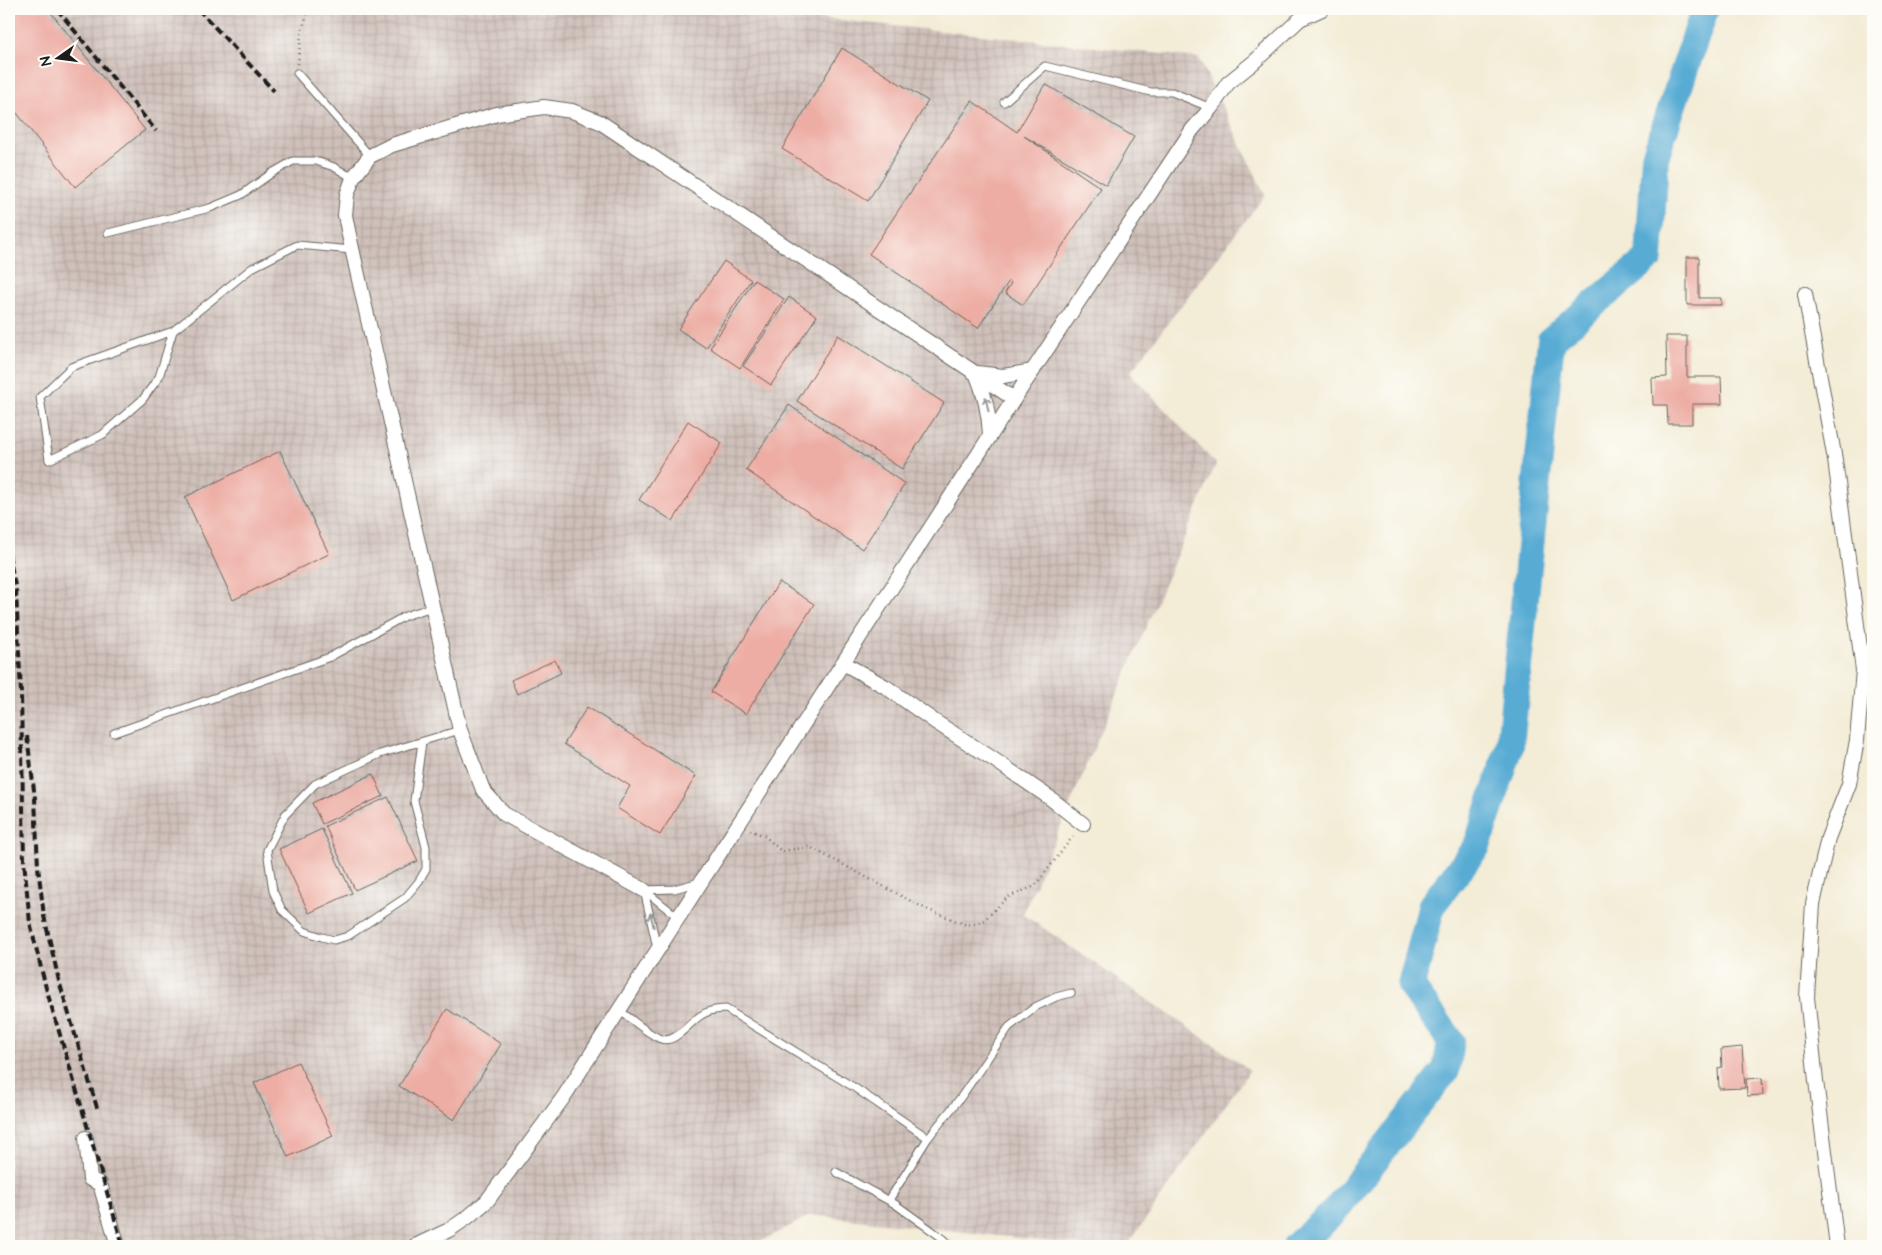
<svg xmlns="http://www.w3.org/2000/svg" width="1882" height="1255" font-family="'Architects Daughter',sans-serif">
  <style>
    .industrial { fill: url(#industrial-grid) }
    .lines { fill: none; stroke-linecap: round; stroke-linejoin: round }
    .river { stroke: #59acd4; stroke-width: 28 }
    .building { fill: #edada4 }
    .lane-casing { stroke: #67655d; stroke-width: 9 }
    .street-casing { stroke: #67655d; stroke-width: 16 }
    .path { stroke: #67655d; stroke-width: 2.5; stroke-dasharray: 1 4; stroke-linecap: butt }
    .lane { stroke: #fff; stroke-width: 7 }
    .street { stroke: #fff; stroke-width: 14 }
    .rail { stroke: #1c1c1c; stroke-width: 4; stroke-dasharray: 8 4; stroke-linecap: butt }
    .oneway { stroke: #999 }
  </style>
  <defs>
    <pattern id="industrial-grid" width="8" height="8" patternUnits="userSpaceOnUse" patternTransform="scale(1.25)"><rect width="8" height="8" fill="#cfc0ba"/><path d="M0 4h8M4 0v8" fill="none" stroke="#b1a49f"/></pattern>
  </defs>
  <rect width="100%" height="100%" fill="#fdfcf7"/>
  <filter id="ink" filterUnits="userSpaceOnUse"><feTurbulence type="fractalNoise" baseFrequency=".02" numOctaves="2"/><feDisplacementMap in="SourceGraphic" scale="10" xChannelSelector="R" yChannelSelector="G"/><feConvolveMatrix kernelMatrix="1 2 1 2 8 2 1 2 1" color-interpolation-filters="sRGB"/></filter>
  <filter id="wash" filterUnits="userSpaceOnUse"><feTurbulence type="fractalNoise" baseFrequency=".0096" numOctaves="4" result="noise"/><feDisplacementMap in="SourceGraphic" scale="20" xChannelSelector="R" yChannelSelector="G"/><feGaussianBlur stdDeviation="1.12" result="paint"/><feColorMatrix in="noise" values="0 0 0 0 0 0 0 0 0 0 0 0 0 0 0 0 0 1.4 0 .05"/><feComposite in="paint" operator="in"/></filter>
  <g filter="url(#wash)">
    <rect width="100%" height="100%" fill="#f3ecd6"/>
    <!-- industrial -->
    <polygon class="industrial" points="9,9 781,9 790,15 1199,58 1265,195 1130,373 1216,464 1023,914 1250,1070 1127,1246 1090,1246 811,1215 752,1246 9,1246"/>
    <g class="lines">
      <!-- river -->
      <polyline class="river" points="1296,1246 1333,1213 1446,1070 1451,1041 1411,986 1432,905 1477,846 1510,746 1551,340 1649,258 1655,157 1705,9"/>
    </g>
    <g id="blocks">
      <!-- building -->
      <g class="building">
        <polygon points="9,9 48,9 145,130 75,187 9,103"/>
        <polygon points="842,48 928,101 868,201 782,149"/>
        <polygon points="1045,84 1134,137 1106,185 1024,136 1101,188 1023,305 1005,293 1011,283 1009,281 978,328 869,254 972,101 1017,132"/>
        <polygon points="1687,257 1699,257 1699,298 1721,298 1721,305 1687,305"/>
        <polygon points="724,261 751,280 706,348 678,329"/>
        <polygon points="754,280 784,299 740,368 710,348"/>
        <polygon points="789,297 817,316 771,385 743,366"/>
        <polygon points="838,335 944,403 902,469 797,401"/>
        <polygon points="1666,336 1687,336 1687,377 1721,377 1722,404 1692,404 1692,424 1668,424 1667,405 1653,405 1652,378 1667,377"/>
        <polygon points="789,405 905,484 862,549 746,470"/>
        <polygon points="688,421 722,443 673,521 639,500"/>
        <polygon points="280,451 329,554 233,600 185,497"/>
        <polygon points="779,582 814,604 746,714 711,692"/>
        <polygon points="555,660 561,673 517,694 511,680"/>
        <polygon points="587,707 696,776 660,835 617,808 630,786 564,744"/>
        <polygon points="373,774 383,796 322,824 312,803"/>
        <polygon points="388,797 418,861 355,890 325,826"/>
        <polygon points="322,829 352,893 309,913 279,849"/>
        <polygon points="447,1009 501,1044 454,1120 399,1086"/>
        <polygon points="1742,1047 1745,1088 1719,1089 1718,1068 1722,1067 1721,1049"/>
        <polygon points="298,1062 333,1136 288,1157 254,1083"/>
        <polygon points="1762,1078 1763,1095 1747,1096 1746,1079"/>
      </g>
    </g>
  </g>
  <g filter="url(#ink)">
    <use href="#blocks" fill-opacity="0" stroke="#67655d" stroke-width="1"/>
    <g class="lines">
      <defs>
        <g id="lane">
          <polyline points="297,73 370,156"/>
          <polyline points="1004,102 1045,66 1151,92 1172,92 1211,108"/>
          <polyline points="108,233 210,208 241,195 272,173 293,161 316,161 334,167 353,178"/>
          <polyline points="173,331 159,377 143,399 102,435 49,460 40,397 71,367 173,331 252,268 297,245 352,250"/>
          <polyline points="114,733 330,657 405,616 432,607"/>
          <polyline points="422,742 414,801 426,847 426,869 419,881 405,898 348,936 334,940 322,937 304,931 282,910 273,891 267,850 285,815 315,784 380,754 460,730"/>
          <polyline points="644,890 657,948"/>
          <polyline points="644,890 674,889 700,882"/>
          <polyline points="644,890 679,918"/>
          <path d="M619 1010C630 1018 649 1035 661 1039 675 1044 689 1023 700 1016 708 1010 716 1009 726 1009L855 1088 928 1138"/>
          <polyline points="836,1172 895,1204 945,1240 951,1246"/>
          <polyline points="889,1200 928,1138 961,1097 1009,1027 1035,1007 1056,997 1071,993"/>
        </g>
        <g id="street">
          <polyline points="1805,294 1835,460 1863,670 1857,740 1849,784 1828,838 1813,904 1807,997 1816,1081 1837,1246"/>
          <path d="M976 373C985 394 989 413 990 435"/>
          <polyline points="977,373 1003,376 1033,371"/>
          <polyline points="843,663 886,687 934,721 993,759 1050,798 1083,824"/>
          <polyline points="644,890 504,814 483,790 460,730 349,235 345,215 347,195 353,178 370,156 392,145 497,114 544,107 572,111 600,122 1014,399"/>
          <polyline points="86,1138 90,1179 100,1184 118,1246"/>
          <polyline points="415,1246 449,1230 468,1217 487,1201 563,1098 701,882 1014,399 1192,130 1211,108 1228,83 1254,62 1300,19 1322,9"/>
        </g>
      </defs>
      <!-- lane casing -->
      <use href="#lane" class="lane-casing"/>
      <!-- street casing -->
      <use href="#street" class="street-casing"/>
      <!-- path -->
      <g class="path">
        <polyline points="298,64 301,35 308,9"/>
        <polyline points="750,830 765,836 781,851 810,847 926,909 967,925 982,922 1008,897 1035,886 1074,835"/>
      </g>
      <!-- lane -->
      <use href="#lane" class="lane"/>
      <!-- street -->
      <use href="#street" class="street"/>
      <!-- rail -->
      <g class="rail">
        <polyline points="57,9 156,131"/>
        <polyline points="198,9 274,91"/>
        <polyline points="9,554 16,591 21,693 24,861 30,923 46,988 123,1246"/>
        <polyline points="27,736 35,798 38,867 44,916 59,981 98,1111"/>
      </g>
    </g>
    <!-- one-way arrows -->
    <defs><path id="oneway-shaft" d="M-6 0H5M1.5-3L5.5 0L1.5 3" fill="none" stroke-width="1.6" stroke-linecap="round" stroke-linejoin="round" transform="scale(1.25)"/></defs>
    <g class="oneway">
      <use href="#oneway-shaft" transform="translate(987 404) rotate(-102)"/>
      <use href="#oneway-shaft" transform="translate(652 920) rotate(-103)"/>
    </g>
  </g>
  <!-- margin -->
  <rect width="1882" height="1255" fill="none" stroke="#fdfcf7" stroke-width="30"/>
  <!-- north arrow -->
  <g transform="translate(58 58) rotate(256)" stroke="#fdfcf7" stroke-width="4" paint-order="stroke">
  <path d="M0-4L9 19L0 12L-9 19Z" fill="#1c1c1c"/>
  <text y="-8" font-size="14" font-weight="bold" text-anchor="middle" fill="#1c1c1c">N</text>
  </g>
</svg>
